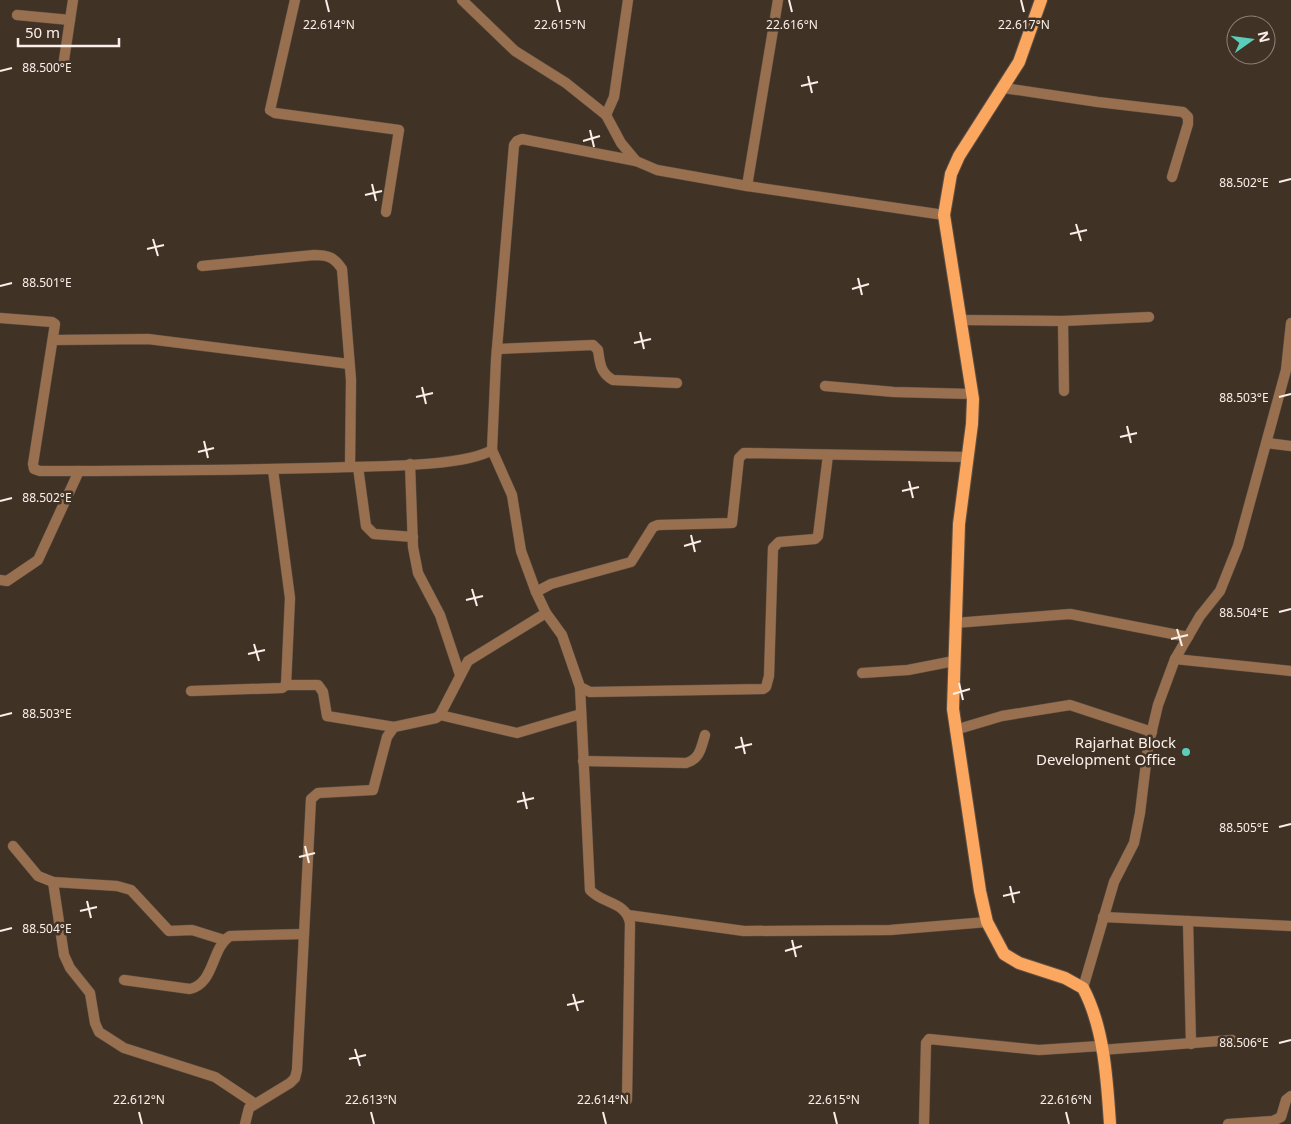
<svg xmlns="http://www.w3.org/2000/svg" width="1291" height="1124" font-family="'Noto Sans',sans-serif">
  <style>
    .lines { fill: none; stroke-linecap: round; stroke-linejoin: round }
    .street-casing { stroke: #5f5045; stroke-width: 11 }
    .primary-casing { stroke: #5f5045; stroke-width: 14 }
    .street { stroke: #99704f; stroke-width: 10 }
    .primary { stroke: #fca75f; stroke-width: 12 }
    .ticks { fill: none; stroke: #fbf0e9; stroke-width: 2 }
    .poi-dot { fill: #5bcebb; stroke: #413226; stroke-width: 2 }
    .labels { text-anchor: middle; stroke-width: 5; stroke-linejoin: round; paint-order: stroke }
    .poi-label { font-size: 15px; fill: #fbf0e9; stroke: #413226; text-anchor: end }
    .ticks-label { font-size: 12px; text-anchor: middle; fill: #fbf0e9; stroke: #413226; stroke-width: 5; stroke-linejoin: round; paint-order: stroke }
  </style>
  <rect width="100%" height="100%" fill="#413226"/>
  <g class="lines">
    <defs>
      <g id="street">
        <polyline points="295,0 270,110 275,113 399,130 386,212"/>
        <polyline points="462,0 515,51 566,83 606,115 621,143 636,161 657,170 747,186 944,215"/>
        <polyline points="17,15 70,20"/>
        <polyline points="64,60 73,0"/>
        <polyline points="1004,88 1098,102 1183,112 1188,117 1188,124 1172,177"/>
        <polyline points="606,115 614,97 628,0"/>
        <polyline points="747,186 778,0"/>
        <path d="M202 266 314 255C328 255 334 257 342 269L351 380 350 467"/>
        <path d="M0 318 52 322 55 324 33 464 34 469 40 471C143 471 247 470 350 467 384 466 465 466 492 450L496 360 514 145 517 141 522 139 636 161"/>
        <polyline points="960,320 1063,321 1149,317"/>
        <polyline points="1063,321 1064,391"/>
        <polyline points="54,340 148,339 349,364"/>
        <path d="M497 349 593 345 598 350C600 363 600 373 613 380L677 383"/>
        <polyline points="825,386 894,392 972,394"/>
        <polyline points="1267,443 1291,446"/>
        <polyline points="492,450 512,495 521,551 536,592 546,613 562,635 580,687 590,692 763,689 766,687 769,676 773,548 779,542 815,539 818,536 828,455"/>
        <polyline points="410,464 413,547 418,573 440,615 460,675"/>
        <polyline points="358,467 366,526 374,534 413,537"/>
        <polyline points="0,580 7,581 38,560 79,471"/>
        <polyline points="536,592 551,584 631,562 653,527 658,525 732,523 739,458 744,453 967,457"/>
        <polyline points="955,623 1070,614 1188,637"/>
        <polyline points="1175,659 1291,671"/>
        <polyline points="862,673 908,670 954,661"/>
        <polyline points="286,685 318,685 323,692 327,716 394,727"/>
        <path d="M580 687 590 890C602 904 626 901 630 923L627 1100"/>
        <polyline points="191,691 282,688 286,685 290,598 273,470"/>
        <polyline points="440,715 517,733 581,714"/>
        <polyline points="955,730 1002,716 1070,705 1152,732"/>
        <path d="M583 761 686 763C700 759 701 748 705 735"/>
        <polyline points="13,846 38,876 53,882 117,886 131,890 169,931 192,930 224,940"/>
        <polyline points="53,882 64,955 70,968 90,993 95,1023 99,1032 124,1048 215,1077 254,1103"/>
        <polyline points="628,915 744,931 890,930 987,922"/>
        <polyline points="1103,917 1291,926"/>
        <polyline points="1188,921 1191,1044"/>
        <path d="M124 980 190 989C215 983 211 948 230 936L304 934"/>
        <polyline points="1083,988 1114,882 1134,843 1140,813 1148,747 1158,705 1175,659 1200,616 1220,591 1238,546 1286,370 1291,323"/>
        <polyline points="1101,1050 1232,1040"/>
        <polyline points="245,1124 249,1108 290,1083 295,1078 297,1070 311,799 318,793 373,790 387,737 394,727 436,718 440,715 468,661 546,613"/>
        <polyline points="924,1124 926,1043 929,1039 1039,1050 1100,1046"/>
        <polyline points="1228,1124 1273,1121 1281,1117 1286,1100 1291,1096"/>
      </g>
      <path id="primary" d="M1041 0 1019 62 959 156 951 174 944 215 973 399 972 424 959 524 953 709 980 891 987 922 1004 954 1019 963 1065 978 1083 988C1104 1027 1107 1079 1110 1124"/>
    </defs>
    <!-- street casing -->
    <use href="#street" class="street-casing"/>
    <!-- primary casing -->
    <use href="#primary" class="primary-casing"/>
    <!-- street -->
    <use href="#street" class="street"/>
    <!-- primary -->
    <use href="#primary" class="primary"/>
  </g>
  <!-- ticks -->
  <path class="ticks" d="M326 0 329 12M557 0 560 12M789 0 792 12M1021 0 1024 12M0 71 12 68M808 76 812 93M801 86 818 82M590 130 594 147M583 141 600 136M1279 182 1291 179M372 184 376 201M365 195 382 191M1076 224 1081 241M1070 234 1087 230M153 239 158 256M147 249 164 245M858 278 862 295M0 286 12 283M852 289 869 284M640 332 644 349M634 343 651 339M422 387 426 404M416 397 433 393M1279 397 1291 394M1127 426 1131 443M1120 437 1137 433M204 441 208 458M198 452 214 448M909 481 913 498M902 491 919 487M0 501 12 498M691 535 695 552M684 546 701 541M472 589 477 606M466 600 483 596M1279 612 1291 609M1177 629 1182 646M1171 639 1188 635M254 644 259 661M248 654 265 650M959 683 963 700M953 694 970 689M0 716 12 713M741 737 745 754M735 748 752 744M523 792 527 809M517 802 534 798M1279 827 1291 824M305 846 309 863M299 857 315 853M1010 886 1014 903M1003 896 1020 892M87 901 91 918M80 911 97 907M0 931 12 928M792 940 796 957M785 951 802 946M573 994 578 1011M567 1005 584 1001M1279 1043 1291 1040M355 1049 360 1066M349 1059 366 1055M139 1112 142 1124M371 1112 374 1124M603 1112 606 1124M834 1112 837 1124M1066 1112 1069 1124"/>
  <!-- markers -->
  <circle class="poi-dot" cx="1186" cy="752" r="5"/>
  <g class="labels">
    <!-- poi labels -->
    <g class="poi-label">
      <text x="1176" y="748">Rajarhat Block<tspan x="1176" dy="17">Development Office</tspan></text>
    </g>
  </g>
  <g class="ticks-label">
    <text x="329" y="29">22.614°N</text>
    <text x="560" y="29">22.615°N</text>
    <text x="1024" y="29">22.617°N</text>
    <text x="792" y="29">22.616°N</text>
    <text x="47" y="72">88.500°E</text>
    <text x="1244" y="187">88.502°E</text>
    <text x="47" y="287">88.501°E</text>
    <text x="1244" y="402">88.503°E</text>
    <text x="47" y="502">88.502°E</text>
    <text x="1244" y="617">88.504°E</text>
    <text x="47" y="718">88.503°E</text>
    <text x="1244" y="832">88.505°E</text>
    <text x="47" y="933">88.504°E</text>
    <text x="1244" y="1047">88.506°E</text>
    <text x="139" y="1104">22.612°N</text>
    <text x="371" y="1104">22.613°N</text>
    <text x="603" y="1104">22.614°N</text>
    <text x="834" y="1104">22.615°N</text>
    <text x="1066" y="1104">22.616°N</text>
  </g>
  <!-- north arrow -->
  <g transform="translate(1251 40) rotate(76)"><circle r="24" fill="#413226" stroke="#8b7e74"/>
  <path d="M0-4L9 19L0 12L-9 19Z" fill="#5bcebb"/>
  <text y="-8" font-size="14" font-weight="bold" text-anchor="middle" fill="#fbf0e9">N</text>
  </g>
  <!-- scale -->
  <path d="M18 38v8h101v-8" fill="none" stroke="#fbf0e9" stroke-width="2.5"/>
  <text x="25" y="38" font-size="15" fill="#fbf0e9" stroke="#413226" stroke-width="4" paint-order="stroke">50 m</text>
</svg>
